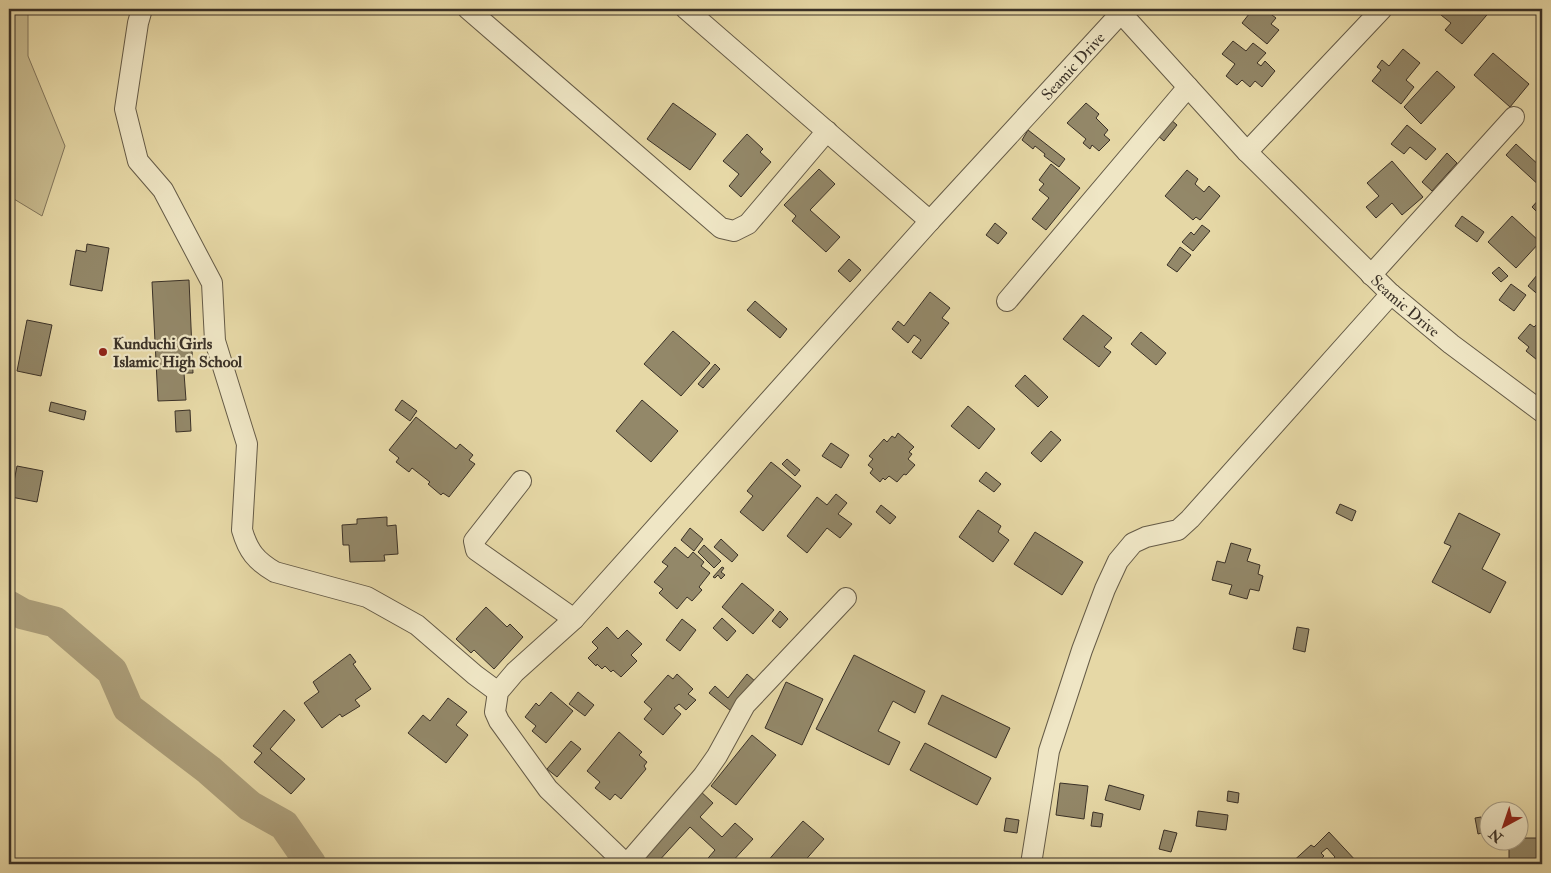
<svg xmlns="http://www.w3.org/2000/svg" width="1551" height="873" font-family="'IM FELL Double Pica',serif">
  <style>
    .green { fill: #c9bc90; stroke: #82765c }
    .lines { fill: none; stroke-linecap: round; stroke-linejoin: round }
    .river { stroke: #ac9f7b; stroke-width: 31 }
    .building { fill: #938869; stroke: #3a3127 }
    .street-casing { stroke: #655b47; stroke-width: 22 }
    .street { stroke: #efe6c5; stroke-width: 20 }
    .poi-dot { fill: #8f2418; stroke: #efe6c5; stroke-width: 2 }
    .labels { text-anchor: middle; stroke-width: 4.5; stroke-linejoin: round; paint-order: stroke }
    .street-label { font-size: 16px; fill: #3a3127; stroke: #efe6c5 }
    .poi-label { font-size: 16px; font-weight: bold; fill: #3a3127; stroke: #efe6c5; text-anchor: start }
  </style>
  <rect width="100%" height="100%" fill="#e6d8a6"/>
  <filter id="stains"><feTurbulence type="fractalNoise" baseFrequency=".004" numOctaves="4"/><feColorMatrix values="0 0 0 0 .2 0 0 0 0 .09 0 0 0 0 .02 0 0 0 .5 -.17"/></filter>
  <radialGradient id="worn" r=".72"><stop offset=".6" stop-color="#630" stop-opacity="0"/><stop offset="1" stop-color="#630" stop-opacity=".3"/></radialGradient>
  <!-- green -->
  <polygon class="green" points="9,9 28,9 28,56 65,146 42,216 9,196"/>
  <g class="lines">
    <!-- river -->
    <polyline class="river" points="9,606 23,614 55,622 112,671 128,708 209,770 250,806 284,825 311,864"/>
  </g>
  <!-- building -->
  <g class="building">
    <polygon points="1253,9 1257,13 1260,9 1264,9 1276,18 1271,24 1279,30 1267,44 1242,23"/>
    <polygon points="1446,9 1492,9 1462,44 1445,30 1451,23 1441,15"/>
    <polygon points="1233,41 1246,51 1253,43 1266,53 1257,63 1261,66 1265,61 1275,71 1262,87 1255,81 1250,87 1242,80 1237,85 1226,76 1235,64 1222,54"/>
    <polygon points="1403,49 1420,63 1406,80 1414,87 1401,104 1372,81 1381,70 1377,67 1382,60 1389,66"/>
    <polygon points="1493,53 1529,84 1510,107 1474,75"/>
    <polygon points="1437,71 1455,87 1421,124 1404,107"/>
    <polygon points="673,103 716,134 690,170 647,139"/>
    <polygon points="1086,103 1099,114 1096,118 1108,130 1104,135 1110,140 1099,151 1092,145 1090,149 1083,143 1086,139 1067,123"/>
    <polygon points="1170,119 1177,125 1164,141 1157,135"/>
    <polygon points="1407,125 1436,149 1426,160 1410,147 1404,154 1391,144"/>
    <polygon points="1028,130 1065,159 1059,167 1044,156 1045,154 1035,146 1033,149 1022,140"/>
    <polygon points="747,134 763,149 760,152 771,162 741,197 729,186 739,174 723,161"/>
    <polygon points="1516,144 1542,168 1542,188 1506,155"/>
    <polygon points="1447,153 1457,163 1432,191 1422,182"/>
    <polygon points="1392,161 1423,197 1402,215 1392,203 1376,218 1366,207 1379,196 1367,183"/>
    <polygon points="1051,164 1080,188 1046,230 1032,219 1049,198 1039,190 1044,184 1039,180"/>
    <polygon points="819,169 835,184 810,210 840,237 826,252 792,221 796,216 784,205"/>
    <polygon points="1187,170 1198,179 1195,184 1204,192 1209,186 1220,196 1200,220 1196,217 1193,220 1165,196"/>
    <polygon points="1542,196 1542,217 1532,207"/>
    <polygon points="1462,216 1484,232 1477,242 1455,226"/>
    <polygon points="1512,216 1540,242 1516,268 1488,242"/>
    <polygon points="995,223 1007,233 998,244 986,235"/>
    <polygon points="1202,225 1210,231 1193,251 1182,242 1191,232 1194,235"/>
    <polygon points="87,244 109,248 102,291 70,285 76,250 86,252"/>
    <polygon points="1180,247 1191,255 1177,272 1167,265"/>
    <polygon points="849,259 861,270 850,282 838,271"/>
    <polygon points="1499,267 1508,276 1501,282 1492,273"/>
    <polygon points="1542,269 1542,298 1528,286"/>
    <polygon points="189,280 193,373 184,373 186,400 158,401 152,282"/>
    <polygon points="1511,284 1526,295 1514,311 1499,300"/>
    <polygon points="930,292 950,308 942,318 949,323 921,359 912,352 921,340 914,335 908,343 892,329 898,321 904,326"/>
    <polygon points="755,301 787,329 780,338 747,310"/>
    <polygon points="1083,315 1112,338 1104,347 1111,352 1099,367 1063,339"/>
    <polygon points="27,320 52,325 41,376 17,371"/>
    <polygon points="1530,324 1534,327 1537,324 1542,328 1542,364 1526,351 1529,347 1518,338"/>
    <polygon points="673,331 710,363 681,396 644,364"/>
    <polygon points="1141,332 1166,353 1156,365 1131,344"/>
    <polygon points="715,364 720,369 703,388 698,384"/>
    <polygon points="1025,375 1048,397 1038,407 1015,386"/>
    <polygon points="402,400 417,411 410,421 395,410"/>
    <polygon points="642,400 678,431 651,462 616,431"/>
    <polygon points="51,402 86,411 84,420 49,411"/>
    <polygon points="968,406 995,429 979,449 951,426"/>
    <polygon points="190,410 191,431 176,432 175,411"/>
    <polygon points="416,417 456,449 460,444 473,455 469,460 475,464 449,497 443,493 441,495 428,484 430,482 412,468 409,472 396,462 399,458 389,450"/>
    <polygon points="1051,431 1061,440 1041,462 1031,453"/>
    <polygon points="898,433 914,447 909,452 912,454 908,459 915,465 906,475 904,474 897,482 889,476 885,480 883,478 880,482 870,473 873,469 868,465 873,459 869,456 884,439 887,442 892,436 895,438"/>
    <polygon points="831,443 849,455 841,468 822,456"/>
    <polygon points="787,459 800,470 795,476 782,464"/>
    <polygon points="771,462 801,486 763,531 740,512 753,496 747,491"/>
    <polygon points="17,466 43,471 37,502 11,497"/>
    <polygon points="986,472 1001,484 994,492 979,481"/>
    <polygon points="836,494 847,503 838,514 852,524 840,538 827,528 807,553 787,536 817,497 827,505"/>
    <polygon points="1340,504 1356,511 1352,521 1336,513"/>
    <polygon points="881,505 896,517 890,524 876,512"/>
    <polygon points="978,510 1001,526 998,532 1009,540 993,562 959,537"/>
    <polygon points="1459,513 1500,534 1482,569 1506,582 1490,613 1432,582 1451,546 1444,543"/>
    <polygon points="387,517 387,526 396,525 398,554 384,555 385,561 350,562 349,545 343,545 342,525 357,524 357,519"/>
    <polygon points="690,528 703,539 694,551 681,540"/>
    <polygon points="1035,532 1083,562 1062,595 1014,564"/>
    <polygon points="721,539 738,555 732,562 714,547"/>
    <polygon points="1231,543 1251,549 1247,561 1260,565 1258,574 1263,576 1259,591 1250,589 1247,599 1229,594 1232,585 1212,580 1217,561 1225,563"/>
    <polygon points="704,545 721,561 714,568 698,552"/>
    <polygon points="675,547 688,558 693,552 704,562 701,566 710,573 699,587 702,590 692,601 687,597 677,609 659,593 663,589 654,582 668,566 662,562"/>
    <polygon points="722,567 724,568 721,572 725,575 721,579 718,575 715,578 713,577"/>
    <polygon points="742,583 774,610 753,634 722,607"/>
    <polygon points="486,607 507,627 510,624 523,637 494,669 474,650 471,653 456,639"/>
    <polygon points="780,611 788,619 780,628 772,621"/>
    <polygon points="722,618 736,631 727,641 713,628"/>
    <polygon points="682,619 696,630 680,651 666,640"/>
    <polygon points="607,627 618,639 627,630 642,644 631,655 637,661 621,677 613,670 611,672 605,666 602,669 597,664 596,666 588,658 598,648 592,642"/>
    <polygon points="1297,627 1309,629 1305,652 1293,649"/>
    <polygon points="350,654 356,662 353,664 371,689 355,700 360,706 342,717 340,714 322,728 304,703 319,692 313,682"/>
    <polygon points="854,655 925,691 915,713 893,701 878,731 900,742 889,765 816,729"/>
    <polygon points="677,674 693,689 688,694 696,700 686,710 679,704 674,708 681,714 663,735 644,719 652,709 644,702 668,675 673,679"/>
    <polygon points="747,674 756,682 731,711 709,693 715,686 728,698"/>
    <polygon points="786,682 823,699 802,745 765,728"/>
    <polygon points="551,692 573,711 546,743 532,731 536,726 525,717 536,703 539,706"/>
    <polygon points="578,692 594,705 585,716 569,704"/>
    <polygon points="942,695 1010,728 996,758 928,724"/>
    <polygon points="448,698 467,712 456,725 468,735 446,763 408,733 423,715 430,721"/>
    <polygon points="284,710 295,720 270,749 305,779 291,794 254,762 262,753 253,746"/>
    <polygon points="619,732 642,752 639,755 647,762 644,766 646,769 621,799 615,794 610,800 595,788 600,782 587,771"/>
    <polygon points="752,735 776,755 736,805 711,786"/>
    <polygon points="571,741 581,749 557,777 547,769"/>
    <polygon points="925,743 991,778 977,805 910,770"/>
    <polygon points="1060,783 1088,786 1084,819 1056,815"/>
    <polygon points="1109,785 1144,795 1140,810 1105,800"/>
    <polygon points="698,789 713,803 700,817 722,837 735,823 753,839 730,864 703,864 715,850 690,827 656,864 646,864 637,856"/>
    <polygon points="1228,791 1239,793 1238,803 1227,801"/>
    <polygon points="1198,811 1228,815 1226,830 1196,826"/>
    <polygon points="1093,812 1103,814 1101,827 1091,826"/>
    <polygon points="1481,817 1485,832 1478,834 1475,818"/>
    <polygon points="1006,818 1019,820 1017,833 1004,831"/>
    <polygon points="803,821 824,839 802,864 765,864"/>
    <polygon points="1164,830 1177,833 1171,852 1159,849"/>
    <polygon points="1329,832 1358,863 1362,860 1366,864 1328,864 1335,857 1327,848 1321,853 1324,856 1316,864 1290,864 1311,845 1314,847"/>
    <polygon points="1518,838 1537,838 1537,850 1542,849 1542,864 1532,864 1532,862 1509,862 1509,840 1518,840"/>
  </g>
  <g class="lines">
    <defs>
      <g id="street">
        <path d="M142 9 138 23 125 109 138 161 163 190 212 283 215 341 247 444 242 530C248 551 256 561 275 572L367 597 417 625 475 675 498 692"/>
        <polyline points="468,9 721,228 734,231 748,224 827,131"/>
        <path id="s1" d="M686 9 930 221 1121 13 1247 152 1391 294 1451 344 1542 412"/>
        <polyline points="1247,152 1382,9"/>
        <polyline points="1371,275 1514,117"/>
        <polyline points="1007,301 1188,87"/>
        <polyline points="521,481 474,541 476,550 574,619"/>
        <polyline points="626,864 548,789 499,721 495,712 498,692 515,672 574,619 930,221"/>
        <polyline points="627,864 703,776 717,756 745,705 846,598"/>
        <polyline points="1031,864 1049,751 1082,650 1105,589 1118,561 1133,543 1146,537 1178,530 1190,519 1391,294"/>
      </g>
    </defs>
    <!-- street casing -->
    <use href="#street" class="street-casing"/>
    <!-- street -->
    <use href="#street" class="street"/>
  </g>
  <!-- markers -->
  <circle class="poi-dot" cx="103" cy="352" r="5"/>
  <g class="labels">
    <!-- street labels -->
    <g class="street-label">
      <text dy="6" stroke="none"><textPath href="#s1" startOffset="534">Seamic Drive</textPath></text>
      <text dy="6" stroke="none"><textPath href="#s1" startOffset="1014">Seamic Drive</textPath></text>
    </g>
    <!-- poi labels -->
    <g class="poi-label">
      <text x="113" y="349">Kunduchi Girls<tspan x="113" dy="18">Islamic High School</tspan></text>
    </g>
  </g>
  <!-- margin -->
  <rect width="1551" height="873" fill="none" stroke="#e6d8a6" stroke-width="30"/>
  <rect x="10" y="10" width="1531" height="853" fill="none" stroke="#3a3127" stroke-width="2.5"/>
  <rect x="15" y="15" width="1521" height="843" fill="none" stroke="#3a3127"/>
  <!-- north arrow -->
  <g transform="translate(1504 826) rotate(220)"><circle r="24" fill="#efe6c5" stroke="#a79e86"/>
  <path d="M0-4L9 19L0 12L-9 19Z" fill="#8f2418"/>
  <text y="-8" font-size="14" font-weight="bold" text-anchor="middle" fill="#3a3127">N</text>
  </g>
  <rect width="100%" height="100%" filter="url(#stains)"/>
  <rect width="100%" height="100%" fill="url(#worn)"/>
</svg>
